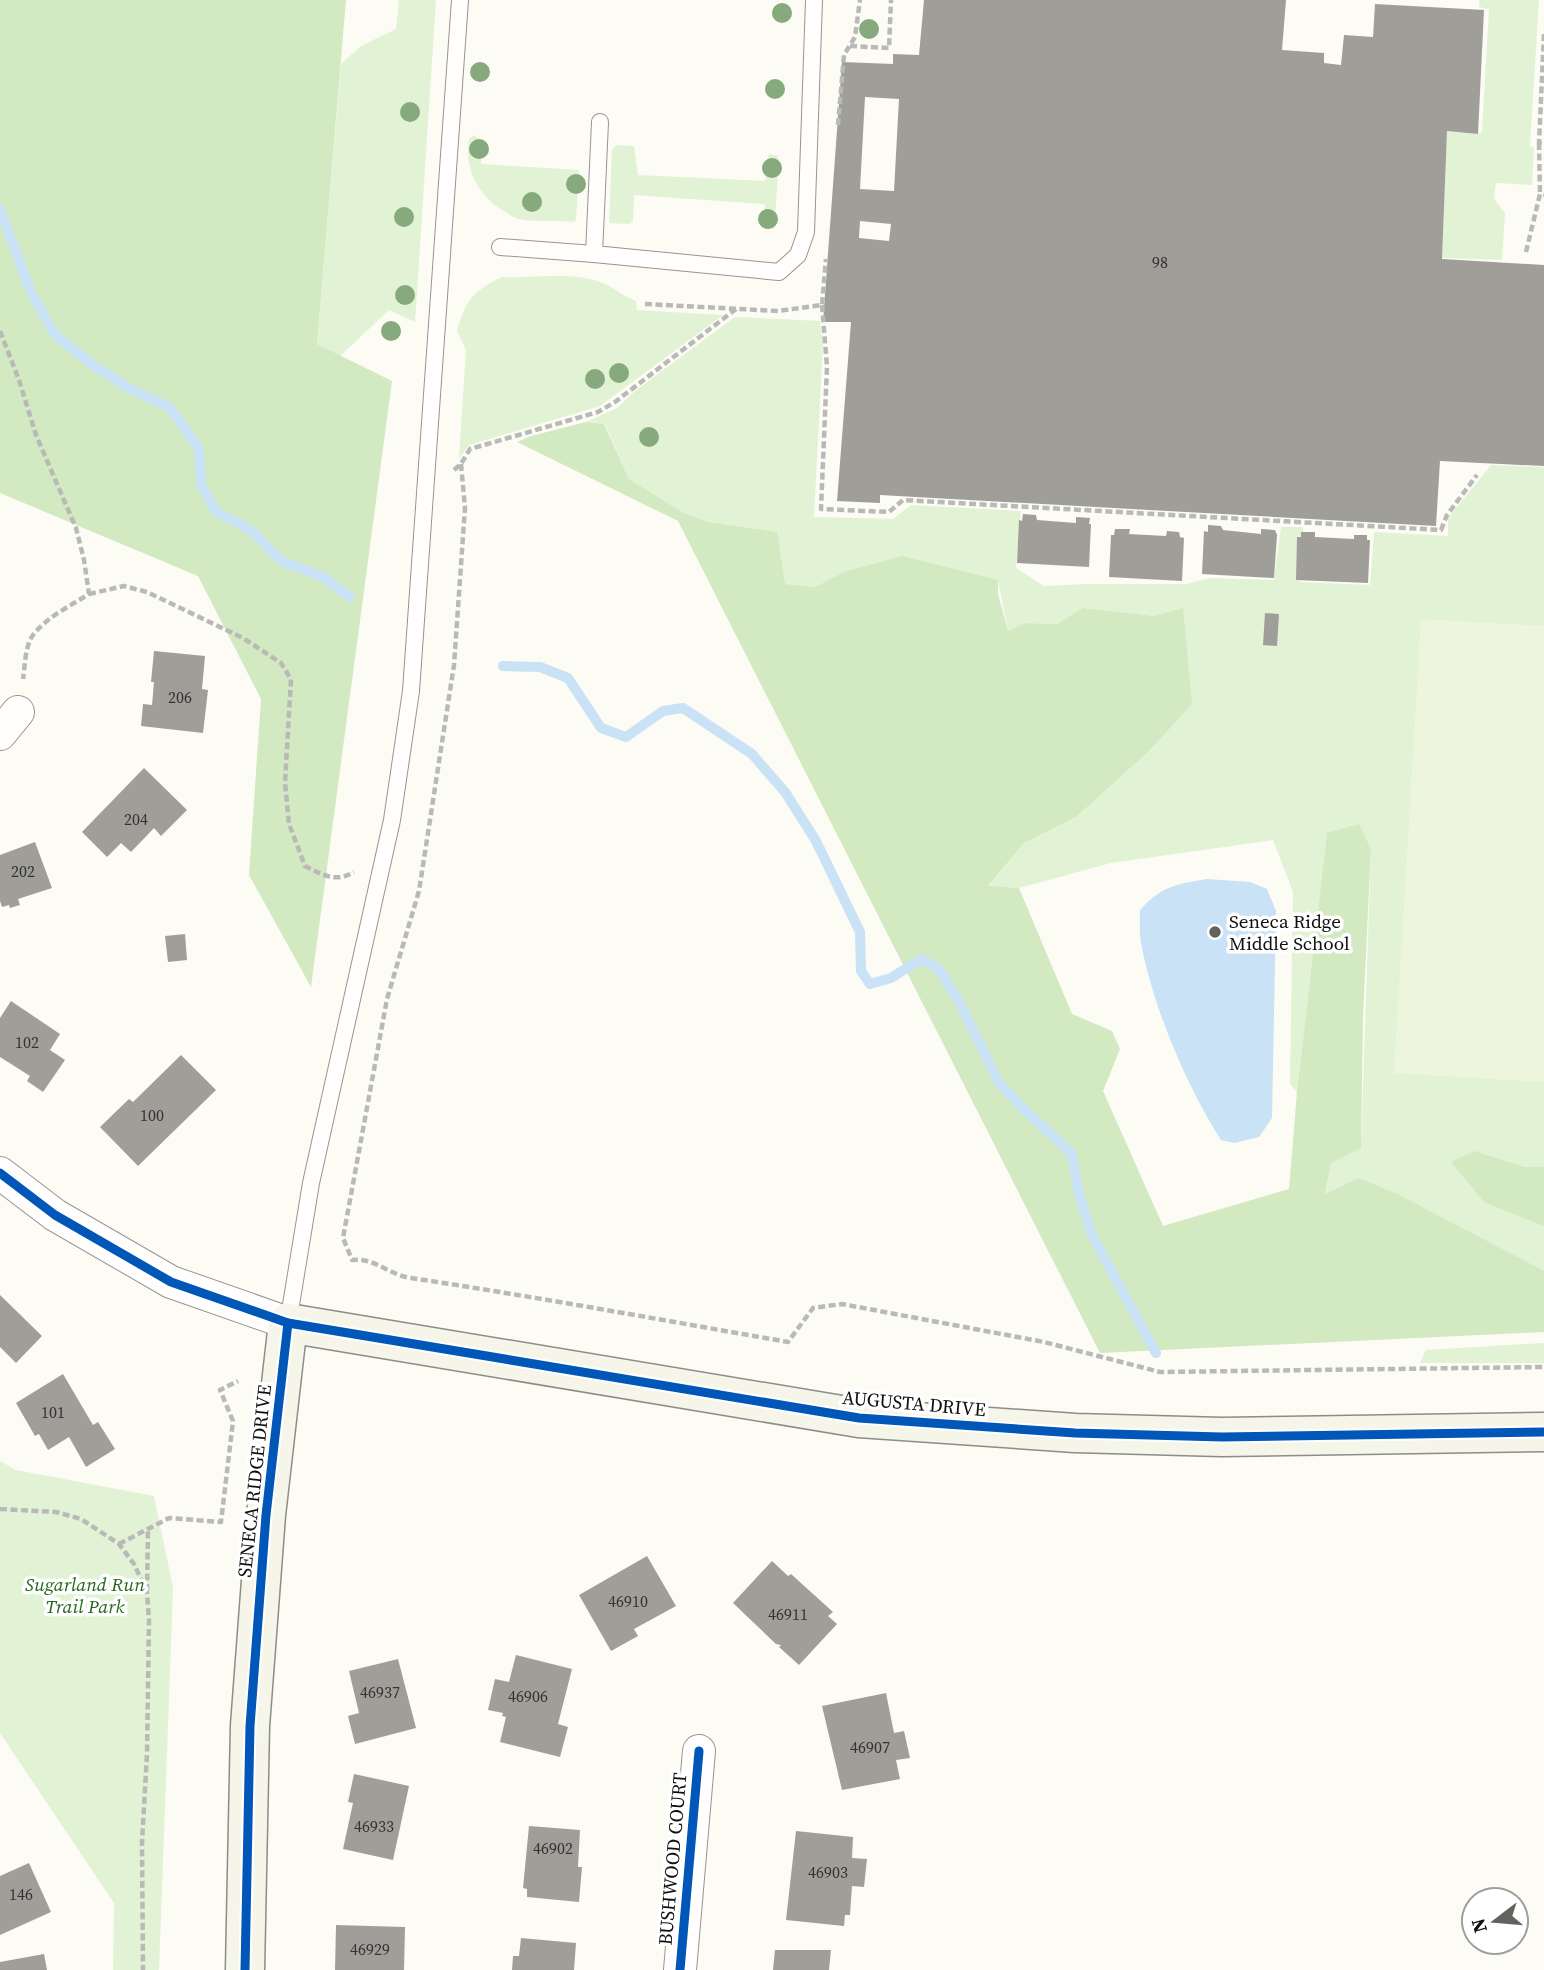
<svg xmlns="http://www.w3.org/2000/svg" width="1544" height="1970" font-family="'Source Serif 4',serif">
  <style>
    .green { fill: #e2f2d4 }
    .forest { fill: #d2e9c1 }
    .pitch { fill: #edf6dd }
    .water { fill: #cae2f6 }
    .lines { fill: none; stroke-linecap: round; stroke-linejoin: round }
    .stream { stroke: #cae2f6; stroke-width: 10 }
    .building { fill: #a09e99; fill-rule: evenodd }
    .lane-casing { stroke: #969592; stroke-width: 18 }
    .street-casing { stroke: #969592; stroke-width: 34 }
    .secondary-casing { stroke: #8c8c89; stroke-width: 41 }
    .path { stroke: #b9b9b8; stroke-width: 4.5; stroke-dasharray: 7 3.5; stroke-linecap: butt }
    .lane { stroke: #fffefd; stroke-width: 16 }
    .street { stroke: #fffefd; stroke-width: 32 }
    .secondary { stroke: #f5f5ea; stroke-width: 38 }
    .cycleway-casing { stroke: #fff; stroke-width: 13 }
    .cycleway { stroke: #0057b8; stroke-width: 9 }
    .tree { fill: #86aa7e }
    .poi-dot { fill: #62625f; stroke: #fff; stroke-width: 2.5 }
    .labels { text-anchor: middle; stroke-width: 7; stroke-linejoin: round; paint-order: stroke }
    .number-label { font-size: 16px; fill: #333332 }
    .poi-label { font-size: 19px; fill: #0f0f0f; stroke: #fff; text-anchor: start }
    .street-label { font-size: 19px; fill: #0f0f0f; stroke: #fff }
    .park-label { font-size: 19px; font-style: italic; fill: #25681d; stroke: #fff }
  </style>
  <rect width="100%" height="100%" fill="#fcfbf4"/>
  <!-- green -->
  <g class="green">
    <polygon points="399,0 436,0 415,322 389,310 340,356 317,344 341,64 361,46 396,29"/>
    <polygon points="1479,0 1539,0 1530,146 1534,148 1532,185 1496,183 1494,199 1505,213 1502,260 1442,258 1447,131 1478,134 1482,132 1489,9 1479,7"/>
    <path d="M474 135 481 141V164L579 170 576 220 573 222C557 220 533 222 519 219 514 218 509 214 504 211 479 197 464 169 469 139Z"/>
    <polygon points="617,145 634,146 638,175 765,181 769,154 778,156 779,162 774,229 765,229 763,225 765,204 634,195 633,222 629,224 609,223 612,149"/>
    <path d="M502 277C535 279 577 270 607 285 617 290 625 297 636 301L637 310 723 315 600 406 469 445 459 459 466 350 457 331C465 301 474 290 502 277Z"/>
    <polygon points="735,317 820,321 823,344 814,517 893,519 911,505 1021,511 1016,568 1044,586 1086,584 1186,584 1210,578 1274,580 1281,527 1303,527 1299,582 1370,585 1374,532 1448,536 1448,518 1491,465 1544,467 1544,1271 1325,1195 1331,1163 1361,1147 1371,849 1359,825 1327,834 1297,1092 1290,1084 1293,892 1273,840 1111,863 1019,888 988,887 1024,843 1076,817 1148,752 1191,704 1155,616 1083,608 1057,624 1025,623 1008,631 998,580 844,572 815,587 784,584 776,532 708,522 684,513 629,479 605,424 586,422 617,408 636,390"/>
    <polygon points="1544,1343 1544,1363 1420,1363 1426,1350"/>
    <polygon points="0,1461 16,1470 154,1496 173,1588 159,1970 113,1970 114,1903 0,1733"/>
  </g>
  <!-- forest -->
  <g class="forest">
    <polygon points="0,0 346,0 317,344 392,381 311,987 249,875 261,699 198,576 0,493"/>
    <polygon points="586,422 604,424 629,479 684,513 708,522 777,532 785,584 815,587 844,572 902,556 998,580 998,594 1008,631 1025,623 1057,624 1083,608 1155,616 1183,608 1192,704 1148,752 1076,817 1024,843 988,886 1019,888 1072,1014 1112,1031 1120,1049 1103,1091 1163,1226 1289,1189 1297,1092 1327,833 1359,824 1371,849 1363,1015 1361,1148 1331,1163 1325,1194 1359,1178 1399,1195 1544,1271 1544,1332 1100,1353 678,521 517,442 531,436"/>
    <polygon points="1474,1151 1524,1167 1544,1167 1544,1226 1484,1202 1451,1162"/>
  </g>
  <!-- pitch -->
  <polygon class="pitch" points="1421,619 1544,626 1544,1082 1394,1073"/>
  <!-- water -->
  <path class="water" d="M1207 879 1250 882 1267 889 1276 911 1272 1118 1259 1137 1234 1143 1221 1140C1186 1085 1153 1007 1141 943 1139 932 1140 921 1140 910 1161 886 1177 884 1207 879Z"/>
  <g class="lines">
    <!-- stream -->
    <g class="stream">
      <polyline points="0,209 30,290 55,335 93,365 127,387 170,408 199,449 201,485 216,511 252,531 281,561 323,577 350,597"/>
      <polyline points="503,666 540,667 568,678 601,728 626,737 663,711 683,708 752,754 785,792 816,841 860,932 861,971 870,984 891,978 921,959 939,969 960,1003 999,1083 1027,1112 1072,1154 1078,1190 1092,1235 1156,1353"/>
    </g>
  </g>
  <!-- building -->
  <g class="building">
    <path d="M924 0H1286L1282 50 1324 53V63L1341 65 1344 35 1373 37 1375 4 1484 10 1478 134 1447 131 1442 259 1544 265V466L1440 461 1436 526 880 495V503L837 501 851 322H823L842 62 893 64V54L919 55ZM865 97 899 99 894 191 860 189ZM860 221 891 224 889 241 859 238Z"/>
    <polygon points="1023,514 1036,515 1037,520 1076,523 1076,517 1090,518 1089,524 1091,524 1089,567 1017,563 1019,520 1022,521"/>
    <polygon points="1208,525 1221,526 1223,530 1261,534 1261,529 1275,530 1277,535 1274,578 1202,574 1204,531 1208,532"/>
    <polygon points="1115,529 1130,529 1129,534 1166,536 1167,531 1179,532 1180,537 1184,538 1182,581 1109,577 1111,535 1114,535"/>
    <polygon points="1301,532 1315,532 1315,537 1354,539 1354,535 1367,535 1367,540 1370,540 1368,583 1296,580 1297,537 1301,537"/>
    <polygon points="1265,613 1279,614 1277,646 1263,645"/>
    <polygon points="154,651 205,656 202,689 208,690 203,733 141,726 143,704 152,705 154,682 151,682"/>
    <polygon points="144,768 187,810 161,836 154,828 131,852 121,843 107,857 82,832"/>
    <polygon points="35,842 52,888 18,899 20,905 10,908 9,905 2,907 0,901 0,855"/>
    <polygon points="185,934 187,960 168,962 165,936"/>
    <polygon points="11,1001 60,1034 50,1050 65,1060 43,1092 27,1081 30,1076 0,1057 0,1018"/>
    <polygon points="181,1055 216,1090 138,1166 100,1127 129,1099 133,1102"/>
    <polygon points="0,1295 42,1336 16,1363 0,1347"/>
    <polygon points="63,1374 93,1425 98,1422 115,1449 86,1467 69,1437 48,1450 39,1434 35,1436 16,1403"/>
    <polygon points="647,1556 676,1606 634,1629 638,1636 611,1651 579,1595"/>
    <polygon points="772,1561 788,1576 791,1574 833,1612 828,1616 837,1624 799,1665 779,1647 781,1645 776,1644 733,1603"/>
    <polygon points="516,1655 572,1669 558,1724 568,1727 560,1757 500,1742 506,1717 502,1716 503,1713 488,1710 495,1679 509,1682"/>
    <polygon points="398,1659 416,1728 355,1744 348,1716 359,1713 349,1671"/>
    <polygon points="886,1693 894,1733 904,1731 910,1758 896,1760 900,1779 842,1790 822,1706"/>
    <polygon points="354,1774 409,1786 393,1860 343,1849 353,1803 348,1802"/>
    <polygon points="529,1826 580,1830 578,1867 582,1867 579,1902 527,1897 527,1889 523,1888"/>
    <polygon points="796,1831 853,1837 852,1858 867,1859 864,1887 852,1886 850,1915 845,1915 844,1926 786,1920"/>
    <polygon points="29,1863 51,1912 0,1935 0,1876"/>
    <polygon points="336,1925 405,1927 404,1970 335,1970"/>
    <polygon points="521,1938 576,1943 574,1970 512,1970 513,1956 519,1956"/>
    <polygon points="775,1950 831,1950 829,1970 773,1970"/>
    <polygon points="44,1954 47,1970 0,1970 0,1962"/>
  </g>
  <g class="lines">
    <defs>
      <g id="lane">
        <polyline points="600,122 594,254 779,272 798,255 806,232 814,0"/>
        <polyline points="500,247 594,254"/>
        <polyline points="288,1323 311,1183 392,820 411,691 460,0"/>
      </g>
      <g id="street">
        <polyline points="0,734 18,712"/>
        <polyline points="0,1173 55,1215 171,1282 288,1323"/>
        <polyline points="680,1970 699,1751"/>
      </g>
      <polyline id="secondary" points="245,1970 250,1726 266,1515 288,1323 859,1418 1075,1433 1222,1437 1544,1432"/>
    </defs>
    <!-- lane casing -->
    <use href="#lane" class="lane-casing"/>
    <!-- street casing -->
    <use href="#street" class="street-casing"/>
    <!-- secondary casing -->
    <use href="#secondary" class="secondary-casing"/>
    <!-- path -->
    <g class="path">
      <polyline points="1544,34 1539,143 1544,143"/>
      <polyline points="850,46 889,48 891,0"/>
      <polyline points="838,125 844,55 855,37 860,0"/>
      <polyline points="1539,143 1540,194"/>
      <polyline points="1526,252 1540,194 1544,195"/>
      <polyline points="645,304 778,311 822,305 826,259"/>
      <polyline points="822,305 827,367 821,509 889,512 903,500 1441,530 1447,515 1477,475"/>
      <path d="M0 331 19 380 36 435 76 528 84 560 89 594C70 606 47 617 33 635 25 646 25 666 23 679"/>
      <path d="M461 464 465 508 454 665 419 891 387 999 343 1238 352 1260C374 1257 389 1275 411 1278 537 1297 662 1320 788 1342L813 1308 842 1304 1044 1342 1160 1372 1544 1367"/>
      <polyline points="454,470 461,464 470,449 598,412 615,402 736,309"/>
      <path d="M89 594 124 586 147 592 243 638 281 663 291 679 285 783 289 824 305 866C323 875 335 883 354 872"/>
      <polyline points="0,1509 56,1512 81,1519 119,1544 134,1564 147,1592 149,1620 147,1754 142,1842 143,1970"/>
      <polyline points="119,1544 169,1518 221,1522 233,1421 220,1390 238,1381"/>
      <polyline points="147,1591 148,1530"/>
    </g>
    <!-- lane -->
    <use href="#lane" class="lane"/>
    <!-- street -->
    <use href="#street" class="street"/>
    <!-- secondary -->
    <use href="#secondary" class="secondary"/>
    <defs>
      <g id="cycleway">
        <polyline points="0,1173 55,1215 171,1282 288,1323 859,1418 1075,1433 1222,1437 1544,1432"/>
        <polyline points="245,1970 250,1726 266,1515 288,1323"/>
        <polyline points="680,1970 699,1751"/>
      </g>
    </defs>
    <!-- cycleway casing -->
    <use href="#cycleway" class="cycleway-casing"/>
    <!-- cycleway -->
    <use href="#cycleway" class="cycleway"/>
  </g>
  <!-- trees -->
  <g class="tree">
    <circle cx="782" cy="13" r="10"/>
    <circle cx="869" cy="29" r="10"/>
    <circle cx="480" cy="72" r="10"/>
    <circle cx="775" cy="89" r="10"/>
    <circle cx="410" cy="112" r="10"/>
    <circle cx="479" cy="149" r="10"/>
    <circle cx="772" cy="168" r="10"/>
    <circle cx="576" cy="184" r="10"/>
    <circle cx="532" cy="202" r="10"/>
    <circle cx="404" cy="217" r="10"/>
    <circle cx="768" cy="219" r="10"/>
    <circle cx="405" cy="295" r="10"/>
    <circle cx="391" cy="331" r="10"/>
    <circle cx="619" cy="373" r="10"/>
    <circle cx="595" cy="379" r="10"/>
    <circle cx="649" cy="437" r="10"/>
  </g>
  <!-- markers -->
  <circle class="poi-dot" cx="1215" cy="932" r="7"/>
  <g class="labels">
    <!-- number labels -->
    <g class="number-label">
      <text x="1160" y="268">98</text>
      <text x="180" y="703">206</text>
      <text x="136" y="825">204</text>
      <text x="23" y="877">202</text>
      <text x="27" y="1048">102</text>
      <text x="152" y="1121">100</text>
      <text x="53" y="1418">101</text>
      <text x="628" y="1607">46910</text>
      <text x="788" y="1620">46911</text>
      <text x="380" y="1698">46937</text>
      <text x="528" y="1702">46906</text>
      <text x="870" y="1753">46907</text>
      <text x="374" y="1832">46933</text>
      <text x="553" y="1854">46902</text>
      <text x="828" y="1878">46903</text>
      <text x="21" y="1900">146</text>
      <text x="370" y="1955">46929</text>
    </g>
    <!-- poi labels -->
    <g class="poi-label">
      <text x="1229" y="928">Seneca Ridge<tspan x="1229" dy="22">Middle School</tspan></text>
    </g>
    <!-- street labels -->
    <g class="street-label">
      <text transform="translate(914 1403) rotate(5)" y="7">AUGUSTA DRIVE</text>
      <text transform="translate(254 1481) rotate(-84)" y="7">SENECA RIDGE DRIVE</text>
      <text transform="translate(672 1859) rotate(-85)" y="7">BUSHWOOD COURT</text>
    </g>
    <!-- park labels -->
    <g class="park-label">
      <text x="85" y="1591">Sugarland Run<tspan x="85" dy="22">Trail Park</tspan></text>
    </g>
  </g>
  <!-- north arrow -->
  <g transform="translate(1495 1921) rotate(254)"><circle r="33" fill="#ffffff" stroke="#9f9f9f" stroke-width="2"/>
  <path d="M0-5L12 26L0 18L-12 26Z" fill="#62625f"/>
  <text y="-10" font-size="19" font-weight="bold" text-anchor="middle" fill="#0f0f0f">N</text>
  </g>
</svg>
